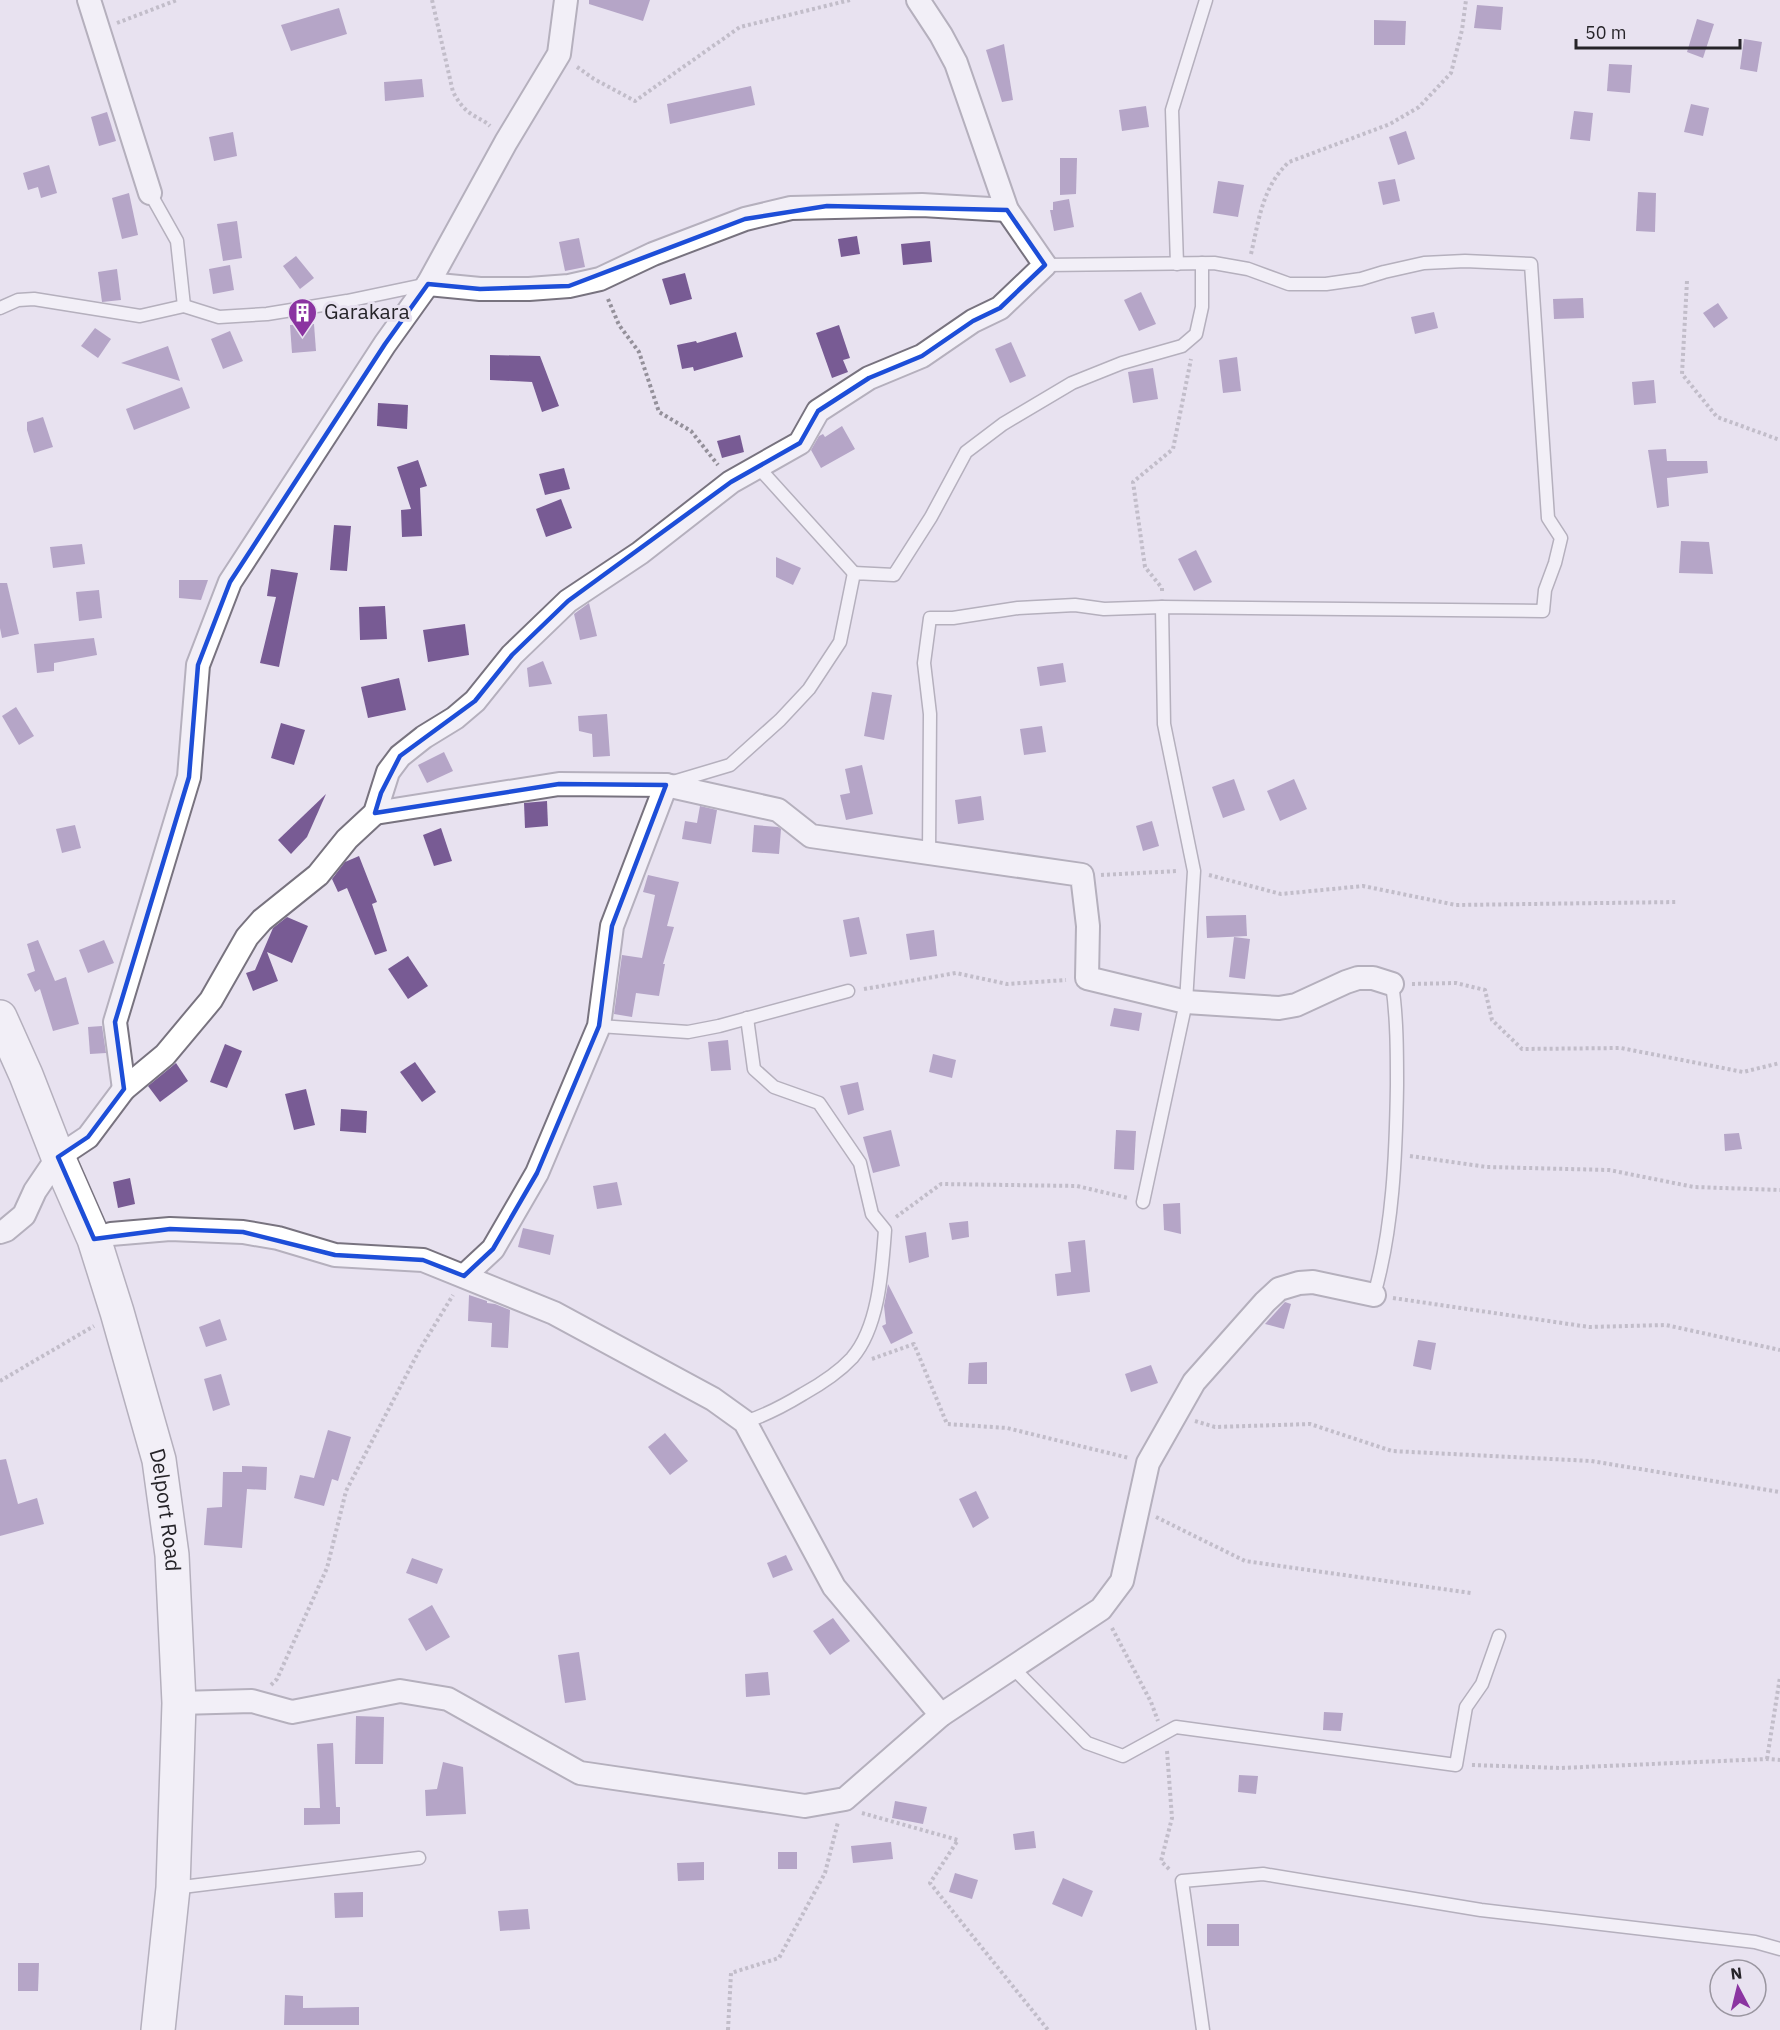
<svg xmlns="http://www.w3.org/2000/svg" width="1780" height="2030" font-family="'IBM Plex Sans',sans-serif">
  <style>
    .building { fill: #785b94 }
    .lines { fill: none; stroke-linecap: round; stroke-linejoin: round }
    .lane-casing { stroke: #78737f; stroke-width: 15 }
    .street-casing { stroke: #78737f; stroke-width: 26 }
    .secondary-casing { stroke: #78737f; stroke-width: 36 }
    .path { stroke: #94909a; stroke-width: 4; stroke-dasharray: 3 3; stroke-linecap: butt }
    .lane { stroke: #fff; stroke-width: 12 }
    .street { stroke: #fff; stroke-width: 22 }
    .secondary { stroke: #fff; stroke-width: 33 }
    .marked { fill: none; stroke: #1d4ed8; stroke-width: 4.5; stroke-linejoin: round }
    .labels { text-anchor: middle; stroke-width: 6; stroke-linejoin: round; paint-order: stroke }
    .poi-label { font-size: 21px; fill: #262429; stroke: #e8e2f0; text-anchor: start }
    .street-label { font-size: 21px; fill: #262429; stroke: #e8e2f0 }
  </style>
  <rect width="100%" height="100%" fill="#e8e2f0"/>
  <!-- building -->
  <g class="building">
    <polygon points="589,0 650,0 643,21 589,4"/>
    <polygon points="1477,5 1503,7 1501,30 1474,28"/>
    <polygon points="339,8 347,34 291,51 281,25"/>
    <polygon points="1697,19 1714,24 1703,58 1687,52"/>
    <polygon points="1374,20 1406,21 1405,45 1374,45"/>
    <polygon points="1744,39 1762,42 1757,72 1740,69"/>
    <polygon points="1004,44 1013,100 1002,102 986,50"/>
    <polygon points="1609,64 1632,65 1630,93 1607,91"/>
    <polygon points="422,79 424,97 385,101 384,82"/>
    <polygon points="751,86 755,105 670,124 667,104"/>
    <polygon points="1691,104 1709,108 1703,136 1684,132"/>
    <polygon points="1146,106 1149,127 1122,131 1119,110"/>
    <polygon points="1574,111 1593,113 1590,141 1570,139"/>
    <polygon points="107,112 116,141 99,146 91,117"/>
    <polygon points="1406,131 1415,159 1398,165 1389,137"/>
    <polygon points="233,132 237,156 214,161 209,137"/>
    <polygon points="1060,158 1077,158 1076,194 1060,195"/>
    <polygon points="49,165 57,193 41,198 38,187 28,190 23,173"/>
    <polygon points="1395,179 1400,201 1383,205 1378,182"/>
    <polygon points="1218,181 1244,185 1238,217 1213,213"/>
    <polygon points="1638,192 1656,193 1655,232 1636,231"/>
    <polygon points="129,193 138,235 122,239 112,198"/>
    <polygon points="1069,199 1074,227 1054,231 1050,210 1053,210 1053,202"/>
    <polygon points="237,221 242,258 223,261 217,224"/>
    <polygon points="857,236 860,254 841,257 838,239"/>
    <polygon points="579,238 585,267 565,271 559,242"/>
    <polygon points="930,241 932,262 903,265 901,244"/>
    <polygon points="296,256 314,278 300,289 283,266"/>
    <polygon points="230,265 234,290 213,294 209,269"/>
    <polygon points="117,269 121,300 102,302 98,272"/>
    <polygon points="685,273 692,299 670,305 662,279"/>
    <polygon points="1141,292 1156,324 1139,331 1124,300"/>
    <polygon points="1583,298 1584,318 1554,319 1553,299"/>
    <polygon points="1718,303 1728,318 1714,328 1703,313"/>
    <polygon points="1434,312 1438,328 1415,334 1411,317"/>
    <polygon points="314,324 316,351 292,353 290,325"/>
    <polygon points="839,325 850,358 843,360 848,372 832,378 816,333"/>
    <polygon points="95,328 111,339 98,358 81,346"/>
    <polygon points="230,331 243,361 223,369 211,339"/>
    <polygon points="736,332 743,357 694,371 693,367 682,369 677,345 696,341 697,343"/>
    <polygon points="1011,342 1026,376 1010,383 995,349"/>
    <polygon points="168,346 180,381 121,363"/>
    <polygon points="490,355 540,356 559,406 542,412 532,382 490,380"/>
    <polygon points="1237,357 1241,391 1223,393 1219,360"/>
    <polygon points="1153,368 1158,399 1133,403 1128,372"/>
    <polygon points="1654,380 1656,403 1634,405 1632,382"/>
    <polygon points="182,387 190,408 134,430 126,409"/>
    <polygon points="378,403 408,405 407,429 377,426"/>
    <polygon points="43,417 53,447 34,453 27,430 27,422"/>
    <polygon points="842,426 855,449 821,468 811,450 819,436 823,434 825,437"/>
    <polygon points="740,435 744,452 722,458 717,441"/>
    <polygon points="1666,449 1667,461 1707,461 1708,473 1667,478 1669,506 1657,508 1648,450"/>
    <polygon points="418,460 427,486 420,488 422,536 402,537 401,510 411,509 397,467"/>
    <polygon points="564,468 570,489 545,495 539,474"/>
    <polygon points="561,499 572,528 546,537 536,509"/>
    <polygon points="334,525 351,526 347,571 330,570"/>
    <polygon points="1681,541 1709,542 1713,574 1679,573"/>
    <polygon points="82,544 85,564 53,568 50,547"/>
    <polygon points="1196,550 1212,582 1194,591 1178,559"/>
    <polygon points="776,557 801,568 793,585 776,577"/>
    <polygon points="271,569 298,573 279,667 260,663 276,597 267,596"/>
    <polygon points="179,580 208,580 201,600 179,598"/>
    <polygon points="0,583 7,583 19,634 2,638 0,628"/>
    <polygon points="99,590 102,618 79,621 76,592"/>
    <polygon points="589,603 597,636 580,640 574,614"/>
    <polygon points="385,606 387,639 360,640 359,607"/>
    <polygon points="465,624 469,655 428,662 423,630"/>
    <polygon points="94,638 97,655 54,663 54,671 37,673 34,644"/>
    <polygon points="543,661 552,684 529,687 527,668"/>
    <polygon points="1063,663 1066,682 1040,686 1037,667"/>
    <polygon points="399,678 406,710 368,718 361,687"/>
    <polygon points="872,692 892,695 884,740 864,736"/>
    <polygon points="16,707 34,736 19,745 2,716"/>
    <polygon points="607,714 610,756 593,757 592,734 579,731 578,716"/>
    <polygon points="281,723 305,730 294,765 271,758"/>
    <polygon points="1042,726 1046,752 1024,755 1020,729"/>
    <polygon points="444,752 453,771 427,783 418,765"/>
    <polygon points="862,765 873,814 846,820 840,795 850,793 845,769"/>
    <polygon points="1234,779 1245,810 1223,818 1212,787"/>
    <polygon points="1294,779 1307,809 1280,821 1267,791"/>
    <polygon points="326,794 307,837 291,854 278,840"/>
    <polygon points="981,796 984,820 958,824 955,800"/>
    <polygon points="547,801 548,826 525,828 524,803"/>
    <polygon points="700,806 717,810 711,844 682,839 685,821 697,823"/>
    <polygon points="1152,821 1159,846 1143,851 1136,826"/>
    <polygon points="75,825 81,848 62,853 56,829"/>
    <polygon points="754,825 778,827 781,829 779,854 752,852"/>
    <polygon points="441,828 452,861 434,866 423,835"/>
    <polygon points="359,856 377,902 372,904 387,951 375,955 347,888 338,892 332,879 345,862"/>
    <polygon points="648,875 679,882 667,926 674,927 663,964 665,964 659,996 636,993 632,1017 614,1014 622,955 642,958 655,895 643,892"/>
    <polygon points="1246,915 1247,936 1207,938 1206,916"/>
    <polygon points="287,917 308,926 292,963 267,952 278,981 253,991 246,973 255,970 273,928"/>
    <polygon points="859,917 867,954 850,957 843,920"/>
    <polygon points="934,930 937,956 910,960 906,934"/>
    <polygon points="1234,937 1250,939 1245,979 1229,977"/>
    <polygon points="38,940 55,981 66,977 79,1024 53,1031 40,989 35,992 27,974 35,971 27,944"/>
    <polygon points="104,940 114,963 88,973 79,950"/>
    <polygon points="408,956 428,986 408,999 388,969"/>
    <polygon points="1114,1008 1142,1013 1139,1031 1110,1026"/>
    <polygon points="102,1026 106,1053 90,1054 88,1027"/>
    <polygon points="728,1040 731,1070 711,1071 708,1042"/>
    <polygon points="225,1044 242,1051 227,1088 210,1082"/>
    <polygon points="933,1054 956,1060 952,1078 929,1072"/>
    <polygon points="415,1062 436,1092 422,1102 400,1072"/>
    <polygon points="176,1063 188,1081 160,1102 148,1086"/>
    <polygon points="858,1082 864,1110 848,1115 840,1086"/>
    <polygon points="306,1089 315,1125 294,1130 285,1094"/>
    <polygon points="341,1109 367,1111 366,1133 340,1131"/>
    <polygon points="891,1130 900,1166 873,1173 863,1137"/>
    <polygon points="1116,1130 1136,1131 1134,1170 1114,1169"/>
    <polygon points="1739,1133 1742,1149 1725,1151 1724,1134"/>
    <polygon points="130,1178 135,1204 118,1208 113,1182"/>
    <polygon points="617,1182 622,1205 597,1209 593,1186"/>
    <polygon points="1180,1203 1181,1234 1164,1230 1163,1204"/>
    <polygon points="968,1221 969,1237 952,1240 949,1223"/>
    <polygon points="523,1228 554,1235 550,1255 518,1247"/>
    <polygon points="926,1232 929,1257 909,1263 905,1236"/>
    <polygon points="1085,1240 1090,1292 1057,1296 1055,1274 1071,1272 1068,1242"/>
    <polygon points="888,1284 913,1333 891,1344 882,1326 886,1324 884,1306"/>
    <polygon points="469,1295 487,1301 487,1303 495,1304 510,1310 508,1348 491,1347 492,1323 468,1321"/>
    <polygon points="1285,1302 1291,1304 1284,1329 1265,1324"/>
    <polygon points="220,1319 227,1340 206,1347 199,1327"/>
    <polygon points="1418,1340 1436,1343 1431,1370 1413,1366"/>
    <polygon points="987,1362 987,1384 968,1384 969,1363"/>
    <polygon points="1151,1365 1158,1383 1131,1392 1125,1374"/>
    <polygon points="221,1374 230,1405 213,1411 204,1379"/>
    <polygon points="328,1430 351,1437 338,1481 332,1479 324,1506 294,1498 300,1475 314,1478"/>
    <polygon points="665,1433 688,1461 670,1475 648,1447"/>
    <polygon points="6,1459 18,1504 37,1498 44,1524 0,1536 0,1460"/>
    <polygon points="242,1466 267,1467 266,1490 247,1489 242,1548 204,1545 207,1508 222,1507 223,1472 242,1472"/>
    <polygon points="976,1491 989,1518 973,1528 959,1499"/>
    <polygon points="786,1555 793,1570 773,1578 767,1563"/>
    <polygon points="412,1558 443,1569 437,1584 406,1573"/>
    <polygon points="432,1605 450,1637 426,1651 408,1619"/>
    <polygon points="833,1618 850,1641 830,1655 813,1631"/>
    <polygon points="579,1652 586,1700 565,1703 558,1655"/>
    <polygon points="768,1672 770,1695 746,1697 745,1674"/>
    <polygon points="1324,1712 1343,1713 1341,1731 1323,1730"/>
    <polygon points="356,1716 384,1717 383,1764 355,1764"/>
    <polygon points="333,1743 336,1807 340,1807 340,1824 304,1825 304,1808 320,1808 317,1744"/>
    <polygon points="443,1762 463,1767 466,1814 426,1816 425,1790 437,1789"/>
    <polygon points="1239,1775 1258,1776 1256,1794 1238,1792"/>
    <polygon points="895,1801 927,1807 923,1824 892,1818"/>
    <polygon points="1034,1831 1036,1848 1015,1850 1013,1834"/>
    <polygon points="891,1842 893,1859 853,1863 851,1846"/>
    <rect x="778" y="1852" width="19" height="17"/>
    <polygon points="704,1862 704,1880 678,1881 677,1863"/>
    <polygon points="955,1873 978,1880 972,1899 949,1892"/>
    <polygon points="1063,1878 1093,1891 1082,1917 1052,1904"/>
    <polygon points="363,1892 363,1917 335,1918 334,1893"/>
    <polygon points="528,1909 530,1929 500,1931 498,1911"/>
    <rect x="1207" y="1924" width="32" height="22"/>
    <polygon points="18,1963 39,1963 38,1991 18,1991"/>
    <polygon points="285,1995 303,1996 303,2008 359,2007 359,2025 284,2025"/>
  </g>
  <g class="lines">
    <defs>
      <g id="lane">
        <polyline points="150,193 177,241 184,306"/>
        <polyline points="1177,264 1172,110 1206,0"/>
        <polyline points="0,308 18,300 34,299 140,316 184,306 219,317 267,314 347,301 428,284"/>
        <polyline points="758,467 854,573"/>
        <polyline points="673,782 730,765 780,720 809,689 840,642 854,573 894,575 931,517 966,452 1003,424 1072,383 1122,363 1182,346 1196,334 1202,307 1202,263"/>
        <polyline points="929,854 930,714 924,663 930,618 953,618 1018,608 1075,605 1104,609 1162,607 1543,611 1545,590 1555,563 1561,538 1548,518 1531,264 1465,261 1424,263 1384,272 1361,279 1326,284 1289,284 1248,269 1214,263 1045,265"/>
        <polyline points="599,1026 688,1032 719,1026 848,991"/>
        <polyline points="1143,1202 1186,1002 1194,871 1164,724 1162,607"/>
        <path d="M1374 1295C1393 1229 1396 1154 1397 1085 1397 1052 1397 1017 1392 984"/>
        <path d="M745 1422C766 1415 785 1405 803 1394 821 1384 838 1373 852 1358 879 1327 882 1270 885 1230L872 1214 860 1163 819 1103 774 1087 754 1069 747 1018"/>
        <polyline points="1013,1668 1087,1743 1123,1756 1176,1727 1456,1765 1466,1707 1482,1684 1499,1636"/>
        <polyline points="174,1888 419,1858"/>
        <polyline points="1203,2030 1182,1881 1263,1874 1481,1910 1755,1942 1780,1949"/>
      </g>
      <g id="street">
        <polyline points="89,0 150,193"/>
        <polyline points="428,284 480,289 529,289 569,286 600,279 653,254 745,219 791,208 922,205 1007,210"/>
        <polyline points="375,813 559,784 666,785 778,810 811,836 1082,875 1088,926 1087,978 1186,1002 1279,1008 1296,1005 1346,982 1358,978 1373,978 1392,984"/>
        <polyline points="124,1089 115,1022 189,777 198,665 230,582 385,344 428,284 506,142 559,54 566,0"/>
        <polyline points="0,1232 6,1230 24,1215 35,1191 58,1157 88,1137 124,1089 165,1055 211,1000 247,937 262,920 318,875 347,839 375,813 388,772 400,756 424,737 455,718 475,701 512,655 568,601 640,553 731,482 800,443 818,411 869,378 922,356 973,321 1000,308 1045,265 1007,210 956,63 941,35 918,0"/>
        <polyline points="94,1239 111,1234 170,1229 243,1232 278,1238 335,1255 423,1260 554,1313 713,1399 745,1422 834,1587 941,1715"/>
        <polyline points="464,1276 493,1249 537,1173 599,1026 612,926 666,785"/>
        <polyline points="179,1703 252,1701 292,1712 400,1691 448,1699 580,1773 805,1806 845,1799 941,1715 1101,1609 1122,1581 1148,1463 1194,1382 1265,1302 1279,1289 1299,1283 1313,1282 1374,1295"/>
      </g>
      <g id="secondary">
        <path id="s1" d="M0 1017 26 1075 58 1157 94 1239 117 1312 159 1460 172 1555 179 1703 173 1888 158 2030"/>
      </g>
    </defs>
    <!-- lane casing -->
    <use href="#lane" class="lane-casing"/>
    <!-- street casing -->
    <use href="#street" class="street-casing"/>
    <!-- secondary casing -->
    <use href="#secondary" class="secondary-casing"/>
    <!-- path -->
    <g class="path">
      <path d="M432 0 453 92C458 101 464 110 473 115 479 119 485 121 490 126"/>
      <polyline points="117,23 177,0"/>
      <polyline points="577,67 594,79 635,101 740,27 850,0"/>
      <path d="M1251 254C1259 220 1262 187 1289 162L1390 124 1419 107 1451 73 1462 30 1466 0"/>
      <polyline points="1687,281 1682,374 1717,417 1780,440"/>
      <polyline points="608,299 619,325 639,352 659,412 691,431 718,465"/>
      <polyline points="1162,591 1162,588 1145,567 1133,482 1173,449 1191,359"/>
      <polyline points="1101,875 1178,871"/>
      <polyline points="1209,875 1281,894 1363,886 1456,905 1677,902"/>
      <polyline points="1412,984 1456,983 1485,990 1492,1020 1522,1049 1621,1048 1743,1072 1780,1063"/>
      <polyline points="864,989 956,973 1007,984 1066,980"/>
      <polyline points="1410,1156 1487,1167 1609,1170 1694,1187 1780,1190"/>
      <polyline points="896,1217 941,1184 1077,1186 1128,1198"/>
      <polyline points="1393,1298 1589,1327 1666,1325 1780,1350"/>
      <polyline points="872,1359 914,1344 947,1424 1007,1428 1129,1458"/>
      <polyline points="0,1381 94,1326"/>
      <polyline points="1195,1421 1215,1427 1310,1424 1392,1451 1591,1461 1780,1492"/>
      <polyline points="1156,1517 1245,1561 1471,1593"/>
      <polyline points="1112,1628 1151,1702 1158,1721"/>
      <polyline points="271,1685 277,1679 327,1568 346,1491 420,1349 453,1295"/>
      <polyline points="1167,1751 1172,1818 1161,1861 1170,1870"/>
      <polyline points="1767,1759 1780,1677"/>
      <polyline points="1472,1765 1560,1768 1767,1759 1780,1760"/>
      <polyline points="862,1813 958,1840 930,1883 1048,2030"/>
      <polyline points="728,2030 731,1973 779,1958 825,1873 838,1822"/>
    </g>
    <!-- lane -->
    <use href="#lane" class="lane"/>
    <!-- street -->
    <use href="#street" class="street"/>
    <!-- secondary -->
    <use href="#secondary" class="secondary"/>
  </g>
  <!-- marked area -->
  <path d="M0 0H1780V2030H0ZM827 206 1007 210 1045 265 1000 308 973 321 922 356 869 378 818 411 800 443 731 482 568 601 512 655 475 701 400 756 381 793 375 813 559 784 666 785 612 926 599 1026 537 1173 493 1249 464 1276 423 1260 335 1255 243 1232 170 1229 94 1239 58 1157 88 1137 124 1089 115 1022 189 777 198 665 230 582 385 344 428 284 480 289 569 286 745 219Z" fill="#e8e2f0" fill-opacity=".55" fill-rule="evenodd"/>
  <path class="marked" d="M827 206 1007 210 1045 265 1000 308 973 321 922 356 869 378 818 411 800 443 731 482 568 601 512 655 475 701 400 756 381 793 375 813 559 784 666 785 612 926 599 1026 537 1173 493 1249 464 1276 423 1260 335 1255 243 1232 170 1229 94 1239 58 1157 88 1137 124 1089 115 1022 189 777 198 665 230 582 385 344 428 284 480 289 569 286 745 219Z"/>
  <!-- icons -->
  <defs>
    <symbol id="building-pin" viewBox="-11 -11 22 30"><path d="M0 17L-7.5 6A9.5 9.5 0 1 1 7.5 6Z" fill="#8b34a1" stroke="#e8e2f0"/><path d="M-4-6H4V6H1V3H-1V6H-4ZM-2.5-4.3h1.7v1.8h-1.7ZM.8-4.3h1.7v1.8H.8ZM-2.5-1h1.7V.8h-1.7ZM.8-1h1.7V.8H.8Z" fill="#fff"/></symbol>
  </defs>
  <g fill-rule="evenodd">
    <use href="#building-pin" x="286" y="296" width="33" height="45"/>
  </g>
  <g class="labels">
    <!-- poi labels -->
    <g class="poi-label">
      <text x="324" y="319">Garakara</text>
    </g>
    <!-- street labels -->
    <g class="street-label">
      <text dy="7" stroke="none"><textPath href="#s1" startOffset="522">Delport Road</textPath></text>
    </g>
  </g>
  <!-- north arrow -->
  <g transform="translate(1738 1988) rotate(353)"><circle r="28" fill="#e8e2f0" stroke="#9a96a0" stroke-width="1.5"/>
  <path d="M0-4.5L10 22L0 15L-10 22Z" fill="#8b34a1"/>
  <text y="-9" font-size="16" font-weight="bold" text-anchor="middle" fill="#262429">N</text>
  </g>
  <!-- scale -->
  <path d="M1576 39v9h164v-9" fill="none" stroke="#262429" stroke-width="3"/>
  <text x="1585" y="39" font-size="18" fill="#262429" stroke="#e8e2f0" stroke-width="4.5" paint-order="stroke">50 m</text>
</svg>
